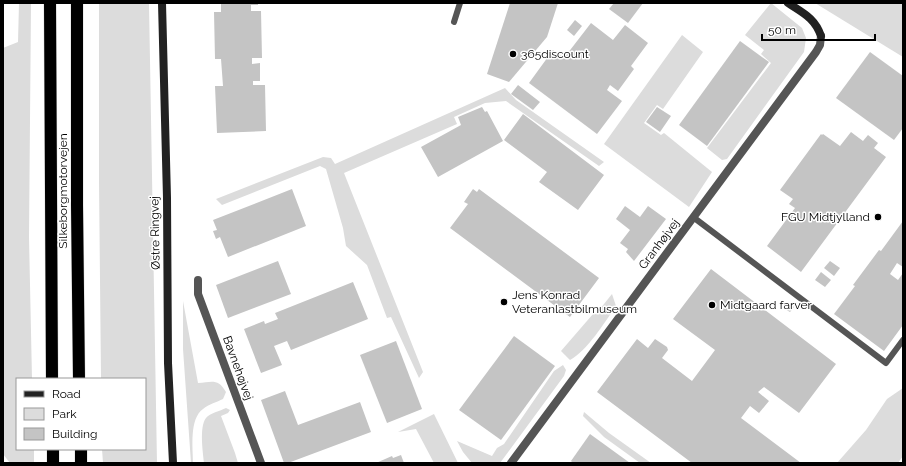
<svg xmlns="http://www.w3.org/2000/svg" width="906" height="466" font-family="Raleway,sans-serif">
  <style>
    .green { fill: #dcdcdc }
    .building { fill: #c4c4c4 }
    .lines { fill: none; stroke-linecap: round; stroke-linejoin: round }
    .highway-casing { stroke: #dbdbdb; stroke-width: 13 }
    .lane { stroke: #555; stroke-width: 6 }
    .street { stroke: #555; stroke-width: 8 }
    .secondary { stroke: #222; stroke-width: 8 }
    .highway { stroke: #000; stroke-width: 12 }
    .poi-dot { fill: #000; stroke: #fff; stroke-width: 1.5 }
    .labels { text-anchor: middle; stroke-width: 3; stroke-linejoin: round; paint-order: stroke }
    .poi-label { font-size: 12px; fill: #000; stroke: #fff; text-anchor: start }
    .street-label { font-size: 12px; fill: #000; stroke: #fff }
  </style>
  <rect width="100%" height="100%" fill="#fff"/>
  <!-- green -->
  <g class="green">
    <polygon points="19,3 31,3 29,237 32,379 17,379 17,449 34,449 34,463 10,463 3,454 3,48 18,42"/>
    <polygon points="99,3 149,3 157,463 103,463 102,449 145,449 145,379 101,379 99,181"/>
    <polygon points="771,3 802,28 806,38 804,52 727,159 722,160 707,148 771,63 761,54 764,50 745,35"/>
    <polygon points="815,3 903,3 903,57"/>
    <polygon points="682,35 703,52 663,109 657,105 644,123 661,135 664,133 712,172 689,207 604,144"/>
    <polygon points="505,88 516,100 604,162 599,166 506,101 485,103 454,117 457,124 344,173 423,372 419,378 391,317 387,318 367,265 346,246 343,228 326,169 320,166 222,205 216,199 323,157 331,158 335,164"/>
    <path d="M612 294 616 306C604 323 588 350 570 360L561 351 593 314H596Z"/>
    <path d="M183 301 198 383C212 382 218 378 226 392L223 399C217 402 209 404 203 409 189 419 193 448 193 463H191L183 349Z"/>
    <polygon points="563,365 566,370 564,376 500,463 472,463 463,452 457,441 492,456 497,448 504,444 554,371"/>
    <polygon points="903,388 903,456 898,463 837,463 866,430 887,399"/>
    <path d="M226 408 230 410 228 413 221 416 235 453 238 463H204C203 452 199 427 206 418 210 413 220 411 226 408Z"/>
    <polygon points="584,412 609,433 651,463 640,463 604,437 583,416"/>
    <polygon points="434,414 458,463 434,463 416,429 398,432"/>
  </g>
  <!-- building -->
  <g class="building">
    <polygon points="221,3 258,3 258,5 251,5 251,11 261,11 262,58 252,58 252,64 260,63 260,81 253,81 253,85 265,85 266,131 217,133 215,86 223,86 221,59 215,59 214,12 221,12"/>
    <polygon points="510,3 558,3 547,37 509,82 487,74"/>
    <polygon points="614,3 643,3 628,23 609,9"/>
    <polygon points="575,20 582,26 574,36 567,30"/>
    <polygon points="591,23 613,40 625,25 648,43 631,66 634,69 618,91 610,85 607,90 622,101 597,134 529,83 553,50 564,58"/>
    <polygon points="740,41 769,62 707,146 679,125"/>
    <polygon points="870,52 903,76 903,128 894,140 836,98"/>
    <polygon points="518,85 540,102 533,110 511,94"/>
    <polygon points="482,107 485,112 487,111 503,141 438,177 421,147 461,125 458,117"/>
    <polygon points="657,107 671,116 660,132 646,122"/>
    <polygon points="523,114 604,175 578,210 539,182 547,172 504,140"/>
    <polygon points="851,132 863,141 868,135 878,143 874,148 886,157 801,272 767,246 795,208 789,204 793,199 780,190 821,134 822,135 823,134 840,146"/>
    <polygon points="292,189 306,226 228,257 220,237 216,239 213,231 217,230 213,220"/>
    <polygon points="473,189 477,192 479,189 599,278 570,317 450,228 468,204 464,202"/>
    <polygon points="625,206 640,217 648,206 666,219 634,261 626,252 628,249 620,243 630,230 616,219"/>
    <polygon points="903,221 903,267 897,263 890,274 898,280 903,273 903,325 884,351 834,314 855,286 853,285 879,250 881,251"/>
    <polygon points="278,261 291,294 228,318 216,285"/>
    <polygon points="830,261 840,268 834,276 824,268"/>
    <polygon points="711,269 836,364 799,413 764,387 758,392 769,401 759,413 750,406 741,418 801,463 692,463 597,392 637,339 648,348 655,339 667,347 668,350 662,358 692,381 715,350 673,319"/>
    <polygon points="821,272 831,280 825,287 815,280"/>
    <polygon points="353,282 368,319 291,350 287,341 274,346 282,365 261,373 244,329 264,321 265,324 278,319 275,313"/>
    <polygon points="788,302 794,307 790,312 783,308"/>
    <polygon points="514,336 555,366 501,440 459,410"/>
    <polygon points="396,341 422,409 387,423 360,355"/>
    <polygon points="285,391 298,425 360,402 371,432 288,463 284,463 261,400"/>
    <polygon points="590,434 630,463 573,463 571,461"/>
    <polygon points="401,455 404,463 376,463 392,456 393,458"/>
  </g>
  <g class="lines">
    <defs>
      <g id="highway">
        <polyline points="50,3 52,379"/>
        <polyline points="77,3 77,205 79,379"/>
        <polyline points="53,449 53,463"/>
        <polyline points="81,449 81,463"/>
      </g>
    </defs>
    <!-- highway casing -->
    <use href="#highway" class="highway-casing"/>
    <!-- lane -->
    <g class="lane">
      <polyline points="454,22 460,3"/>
      <polyline points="693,217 886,363 903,340"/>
    </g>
    <!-- street -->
    <g class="street">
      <polyline points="198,280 198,294 261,463"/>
      <polyline points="511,463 816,52 820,45 821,36"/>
    </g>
    <!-- secondary -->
    <g class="secondary">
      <polyline points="162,3 167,198 168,363 173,463"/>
      <path d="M788 3C803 13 815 18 821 36"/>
    </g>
    <!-- highway -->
    <use href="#highway" class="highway"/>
  </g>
  <!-- markers -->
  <g class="poi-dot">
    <circle cx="513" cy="54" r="4"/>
    <circle cx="878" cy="217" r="4"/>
    <circle cx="504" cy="302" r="4"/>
    <circle cx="712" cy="305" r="4"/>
  </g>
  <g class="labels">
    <!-- poi labels -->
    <g class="poi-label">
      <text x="521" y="58">365discount</text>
      <text x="870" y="221" text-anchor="end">FGU Midtjylland</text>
      <text x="512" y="299">Jens Konrad<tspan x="512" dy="14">Veteranlastbilmuseum</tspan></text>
      <text x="720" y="309">Midtgaard farver</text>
    </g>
    <!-- street labels -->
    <g class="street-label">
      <text transform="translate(63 191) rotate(-90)" y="4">Silkeborgmotorvejen</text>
      <text transform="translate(155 233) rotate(-91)" y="4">Østre Ringvej</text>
      <text transform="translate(659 244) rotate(-53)" y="4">Granhøjvej</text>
      <text transform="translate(238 368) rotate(70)" y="4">Bavnehøjvej</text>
    </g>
  </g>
  <!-- border -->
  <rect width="906" height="466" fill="none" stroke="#000000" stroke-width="8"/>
  <!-- legend -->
  <rect x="16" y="378" width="130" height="72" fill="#ffffff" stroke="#999999"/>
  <rect x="24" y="391" width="20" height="6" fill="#222222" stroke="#999999"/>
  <text x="52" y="398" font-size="12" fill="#000000">Road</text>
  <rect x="24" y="408" width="20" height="12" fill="#dcdcdc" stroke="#999999"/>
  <text x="52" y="418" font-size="12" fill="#000000">Park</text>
  <rect x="24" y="428" width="20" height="12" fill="#c4c4c4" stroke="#999999"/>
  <text x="52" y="438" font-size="12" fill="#000000">Building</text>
  <!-- scale -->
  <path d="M762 34v6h113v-6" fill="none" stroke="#000000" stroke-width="2"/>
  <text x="768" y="34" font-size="12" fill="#000000" stroke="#ffffff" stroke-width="3" paint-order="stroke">50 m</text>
</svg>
